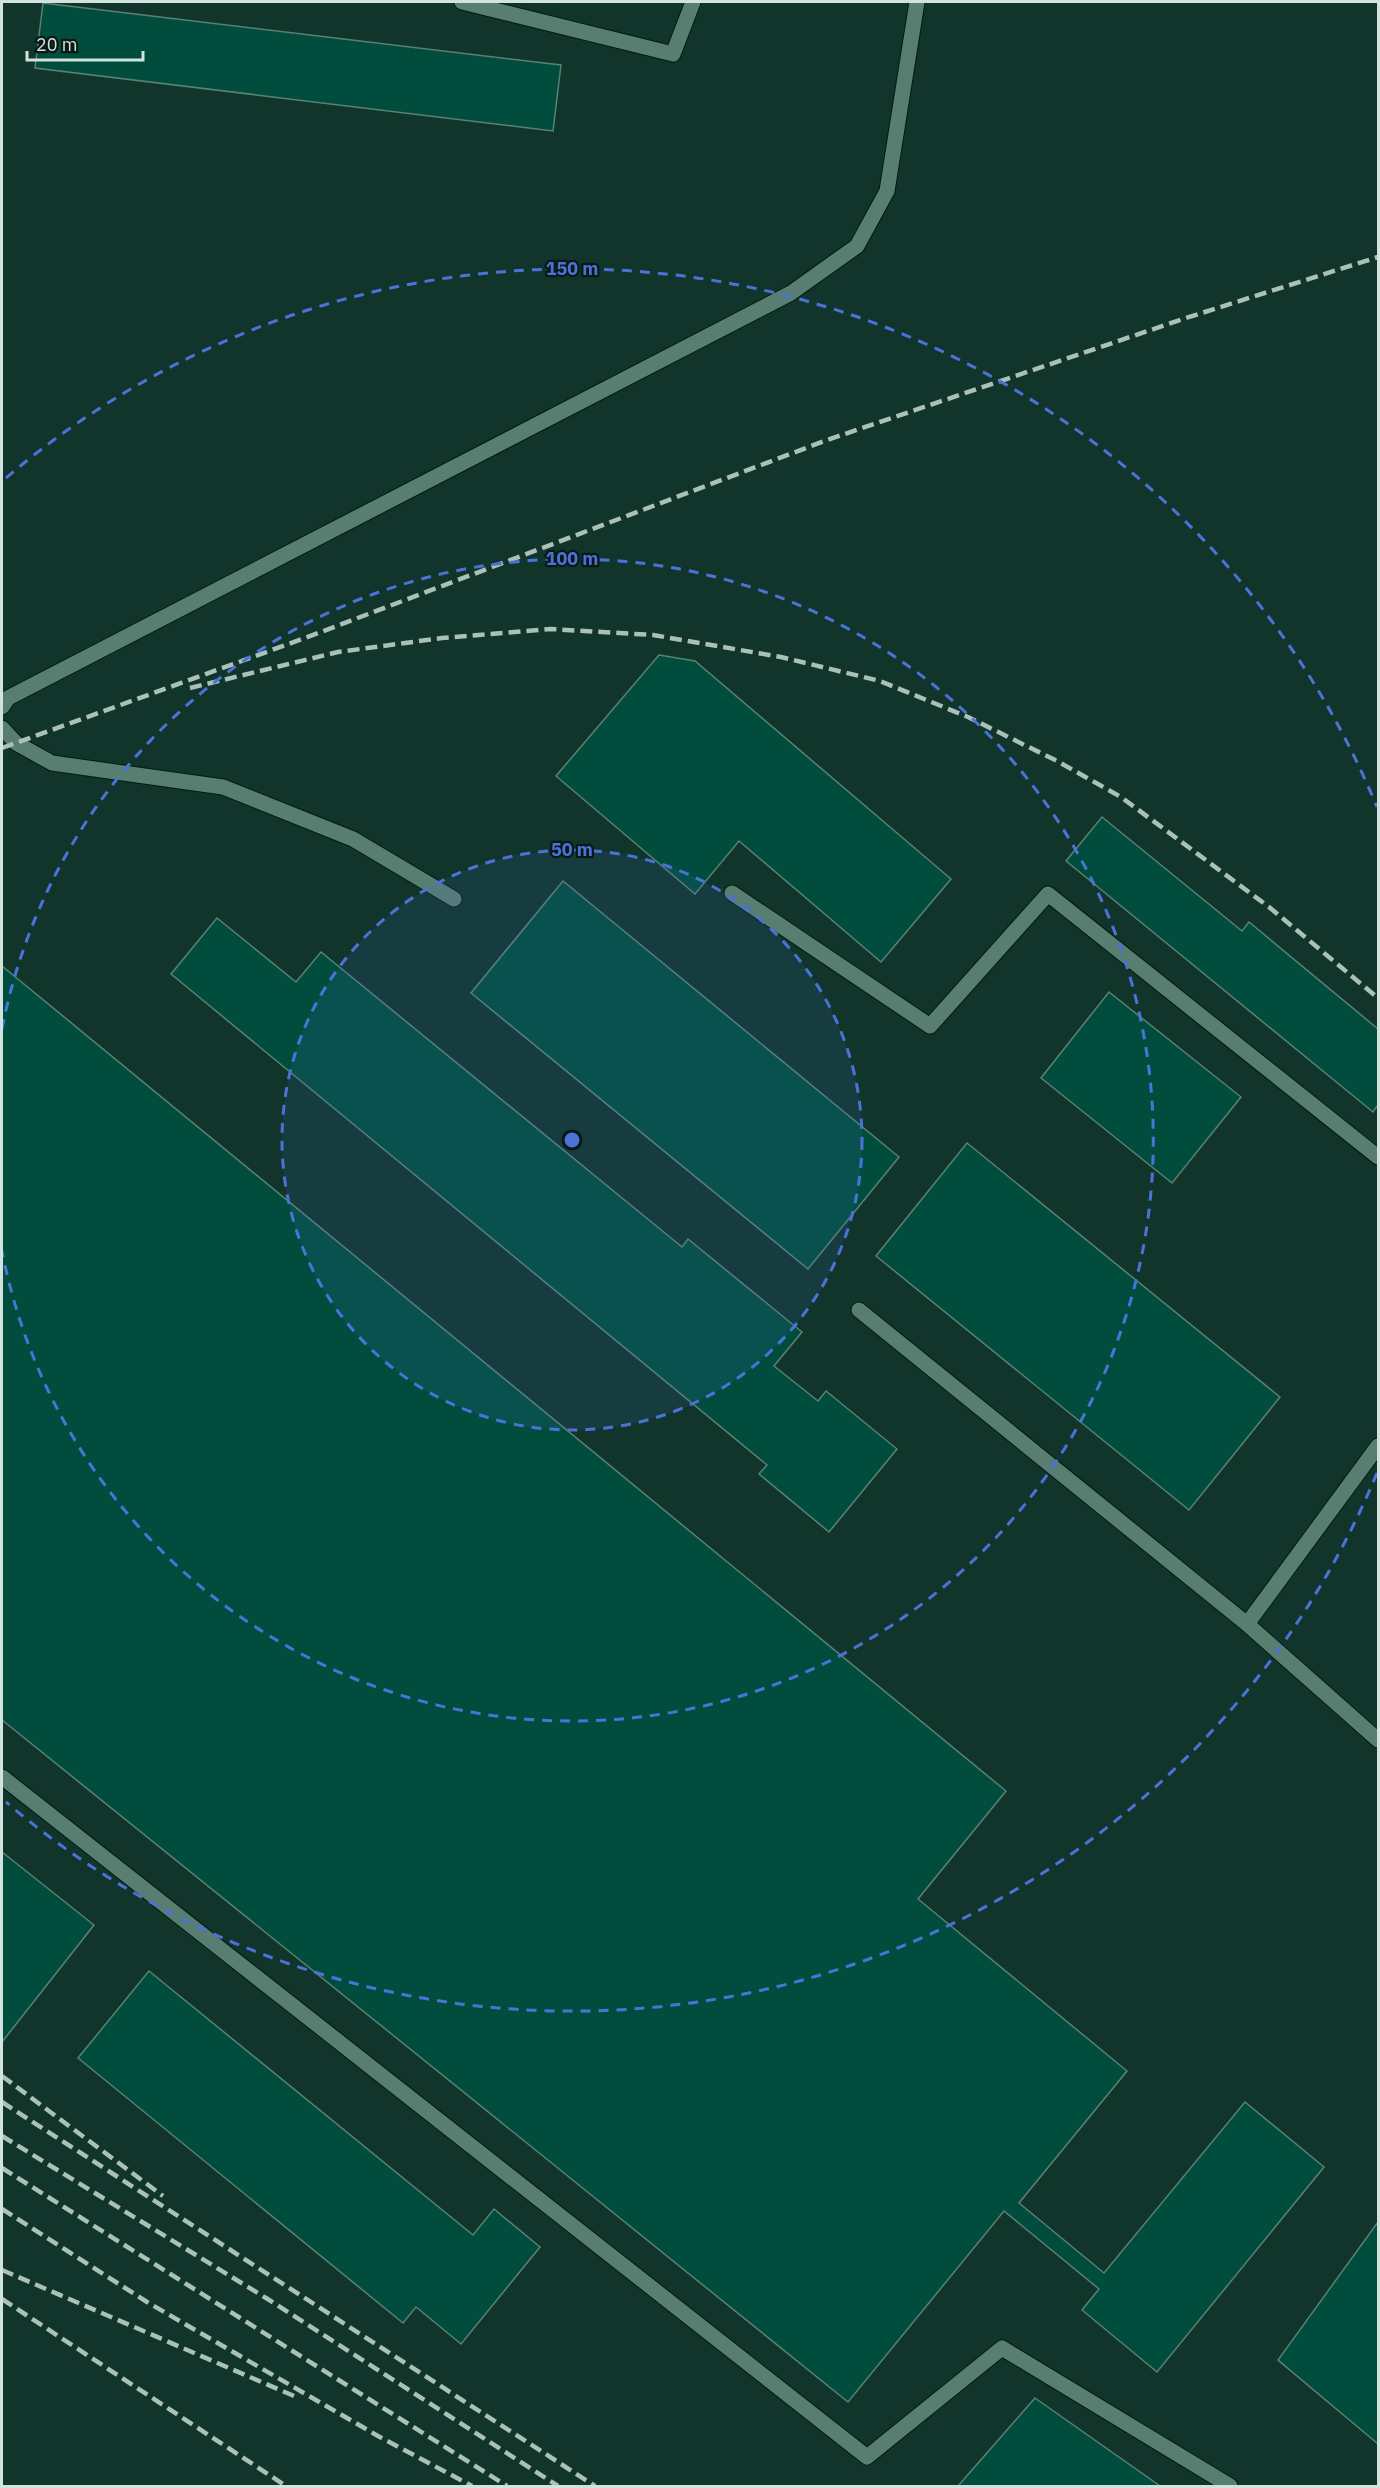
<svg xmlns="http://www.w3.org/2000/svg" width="1380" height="2488" font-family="'IBM Plex Sans',sans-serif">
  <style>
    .building { fill: #004d3d; stroke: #5b8074; stroke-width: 1.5 }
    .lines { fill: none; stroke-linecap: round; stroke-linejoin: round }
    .service-casing { stroke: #011b14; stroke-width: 17 }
    .service { stroke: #587d71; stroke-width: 15 }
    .rail { stroke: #aac0b9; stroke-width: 4.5; stroke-dasharray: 12 6; stroke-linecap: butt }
    .ring { fill: none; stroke: #4a73d9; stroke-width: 3; stroke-dasharray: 10 8 }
    .centre { fill: #4a73d9; stroke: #0a1915; stroke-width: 3 }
    .ring-label { font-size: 18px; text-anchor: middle; font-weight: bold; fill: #4a73d9; stroke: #0a1915; stroke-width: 4.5; stroke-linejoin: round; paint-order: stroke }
  </style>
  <rect width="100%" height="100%" fill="#11352b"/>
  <!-- building -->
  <g class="building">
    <polygon points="43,3 561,65 553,131 35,68"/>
    <polygon points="659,655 695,661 951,879 881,962 739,841 695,894 556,776"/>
    <polygon points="1102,817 1242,931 1249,922 1378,1029 1378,1105 1373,1112 1066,861"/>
    <polygon points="563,881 899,1157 808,1269 471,993"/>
    <polygon points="217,918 296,982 321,952 682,1247 688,1239 802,1332 774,1366 818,1401 826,1391 897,1449 829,1532 759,1474 767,1465 171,974"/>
    <polygon points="2,966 1006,1791 918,1899 1127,2071 1019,2203 1104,2273 1245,2102 1324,2167 1157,2372 1082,2310 1099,2289 1004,2211 848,2402 2,1720"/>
    <polygon points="1109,992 1241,1097 1172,1183 1041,1078"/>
    <polygon points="967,1143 1280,1397 1189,1510 876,1256"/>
    <polygon points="2,1852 94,1925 2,2042"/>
    <polygon points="149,1971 473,2235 494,2209 540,2247 461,2344 416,2307 403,2323 78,2058"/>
    <polygon points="1378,2222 1378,2444 1278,2360"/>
    <polygon points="1035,2398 1160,2486 958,2486"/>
  </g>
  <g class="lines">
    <defs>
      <g id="service">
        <polyline points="462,2 673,54 693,2"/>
        <polyline points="2,707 8,698 791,293 857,246 887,191 917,2"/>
        <polyline points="2,728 16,743 52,763 223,787 353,839 454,899"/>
        <polyline points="732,893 930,1026 1048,894 1378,1157"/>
        <polyline points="859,1310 1247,1624 1378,1446"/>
        <polyline points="1247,1624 1378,1740"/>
        <polyline points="2,1777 867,2457 1002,2348 1230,2486"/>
      </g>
    </defs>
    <!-- service casing -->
    <use href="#service" class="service-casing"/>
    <!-- service -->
    <use href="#service" class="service"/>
    <!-- rail -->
    <g class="rail">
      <polyline points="190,688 338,652 442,638 550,629 653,635 781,657 880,681 968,717 1057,761 1121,797 1269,907 1378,998"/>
      <polyline points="2,748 305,638 827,440 1186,318 1378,257"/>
      <polyline points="2,2076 163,2196"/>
      <polyline points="2,2102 595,2486"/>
      <polyline points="2,2136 266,2298 558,2486"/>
      <polyline points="2,2168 507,2486"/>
      <polyline points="2,2209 147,2302 378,2436 472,2486"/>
      <polyline points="2,2270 294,2396"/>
      <polyline points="2,2299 286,2486"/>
    </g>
  </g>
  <!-- distance rings -->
  <circle cx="572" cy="1140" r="290" fill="#4a73d9" fill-opacity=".12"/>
  <g class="ring">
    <circle cx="572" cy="1140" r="290"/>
    <path d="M2 1029A581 581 0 1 1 2 1251"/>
    <path d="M1377 1473A871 871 0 0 1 6 1802M6 478A871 871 0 0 1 1377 807"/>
  </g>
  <circle cx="572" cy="1140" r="9" class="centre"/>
  <g class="ring-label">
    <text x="572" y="275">150 m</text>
    <text x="572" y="565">100 m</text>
    <text x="572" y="856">50 m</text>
  </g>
  <!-- border -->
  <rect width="1380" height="2488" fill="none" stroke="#d0e3dc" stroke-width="6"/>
  <!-- scale -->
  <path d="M27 51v9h116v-9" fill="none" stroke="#d0e3dc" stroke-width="3"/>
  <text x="36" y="51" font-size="18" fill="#d0e3dc" stroke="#0a1915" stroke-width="4.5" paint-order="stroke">20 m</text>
</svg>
